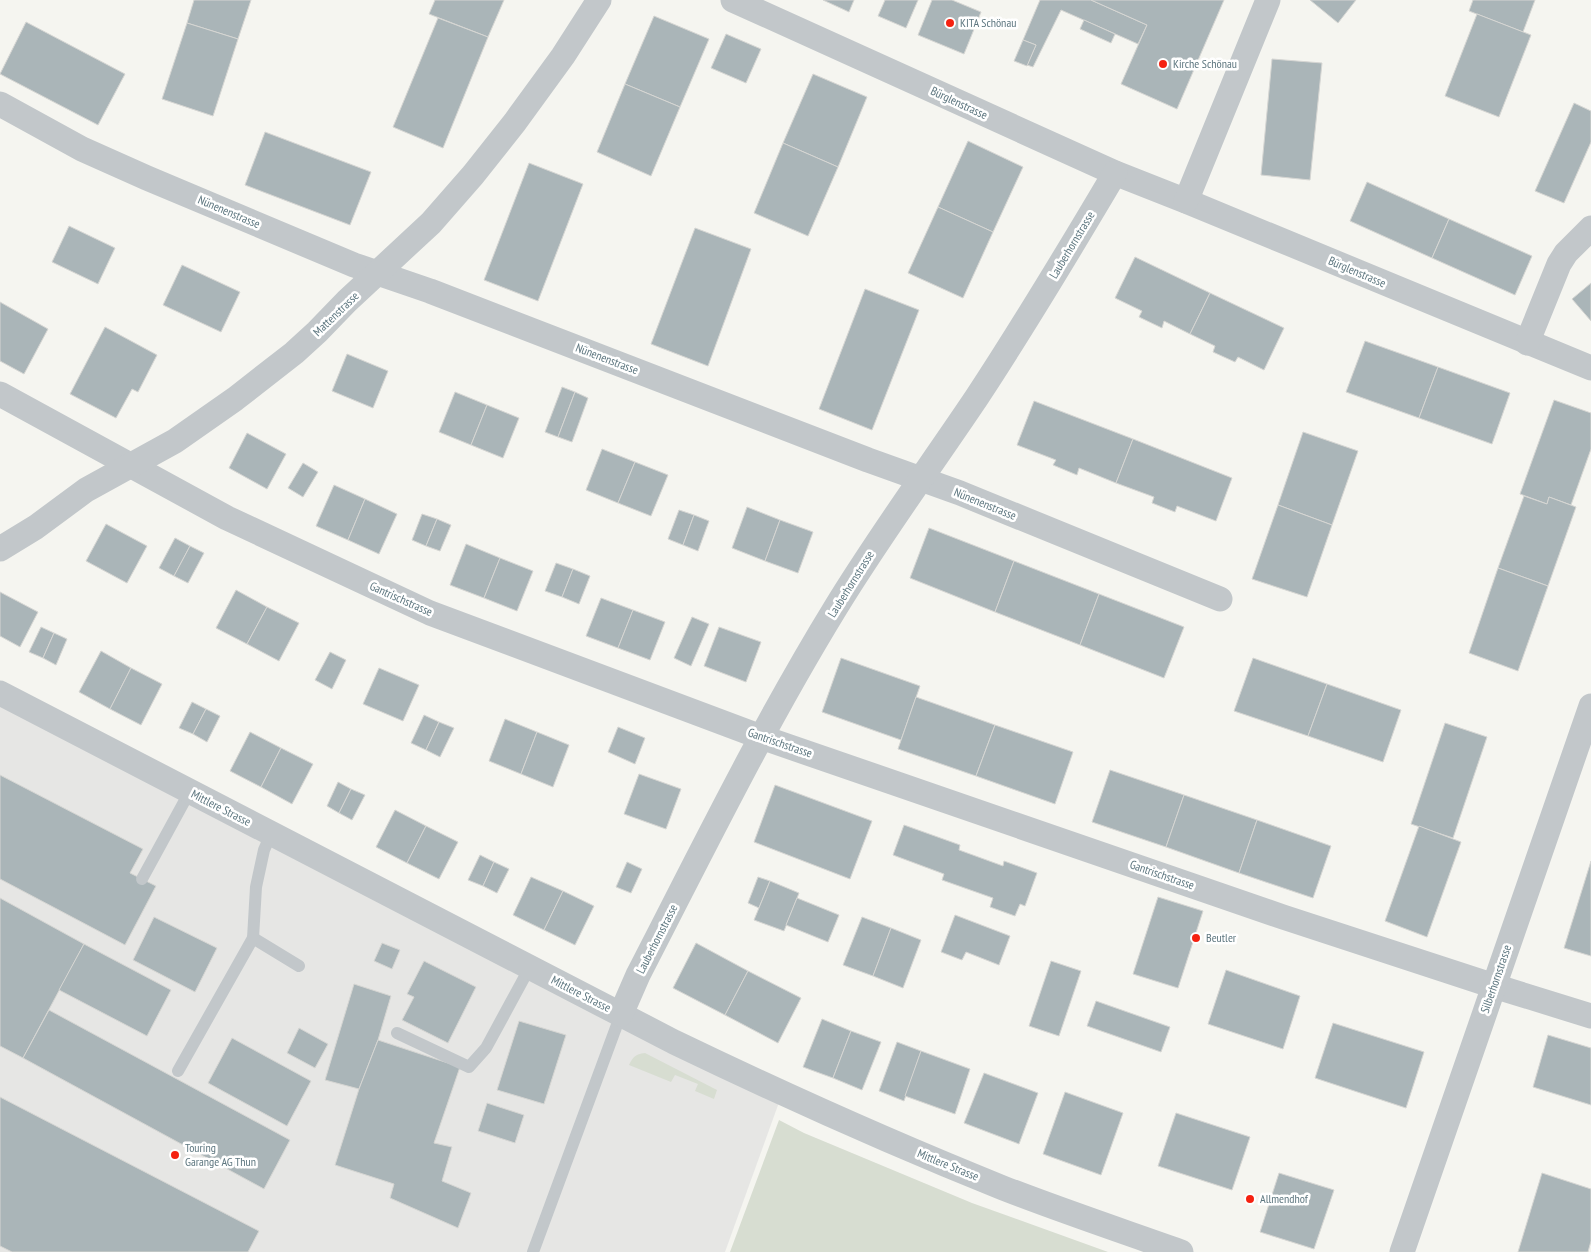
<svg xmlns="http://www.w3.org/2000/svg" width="1591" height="1252" font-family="'PT Sans Narrow',sans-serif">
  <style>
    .built { fill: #e6e6e4 }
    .green { fill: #d7ddd1 }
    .building { fill: #aab5b8; stroke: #d6d6d3 }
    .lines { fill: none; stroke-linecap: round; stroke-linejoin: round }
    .service { stroke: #c2c7ca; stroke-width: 12 }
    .minor { stroke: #c2c7ca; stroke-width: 25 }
    .poi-dot { fill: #f52110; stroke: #fff; stroke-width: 2 }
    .labels { text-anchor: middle; stroke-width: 5; stroke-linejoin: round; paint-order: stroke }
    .poi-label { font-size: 12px; fill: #5d767f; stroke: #fff; text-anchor: start }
    .street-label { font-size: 12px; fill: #5d767f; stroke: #fff }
  </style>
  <rect width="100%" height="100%" fill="#f5f5f0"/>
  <!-- built -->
  <polygon class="built" points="0,693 782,1094 725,1252 0,1252"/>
  <!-- green -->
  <g class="green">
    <path d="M645 1053 717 1090 714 1099 695 1091 698 1084 675 1075 671 1082 629 1065C633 1057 635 1054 645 1053Z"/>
    <polygon points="779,1120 804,1133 972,1203 1108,1252 730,1252"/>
  </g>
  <!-- building -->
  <g class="building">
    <polygon points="194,0 251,0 238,39 187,23"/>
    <polygon points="435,0 504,0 488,37 429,14"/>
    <polygon points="823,0 854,0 849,12"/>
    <polygon points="885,0 918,0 906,28 878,16"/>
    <polygon points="932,0 952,0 981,12 964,54 918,35"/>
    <polygon points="1040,0 1091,0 1147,25 1138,44 1061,10 1033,67 1027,65 1036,45 1023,40"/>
    <polygon points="1091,0 1224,0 1177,109 1121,84 1147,25"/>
    <polygon points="1310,0 1356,0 1338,23"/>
    <polygon points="1473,0 1535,0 1523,32 1469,11"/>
    <polygon points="1477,14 1531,35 1499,117 1445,96"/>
    <polygon points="654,16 709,39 680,107 625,84"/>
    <polygon points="438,18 488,37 443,148 393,127"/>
    <polygon points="1084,20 1115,34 1111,43 1080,29"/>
    <polygon points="26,22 125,74 98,125 0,74"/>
    <polygon points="187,23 238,39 213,116 162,99"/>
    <polygon points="726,34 761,49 746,83 711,68"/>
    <polygon points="1023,40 1036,45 1027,66 1014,61"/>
    <polygon points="1272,59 1322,63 1310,180 1261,175"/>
    <polygon points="813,74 867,97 838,167 783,143"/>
    <polygon points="625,84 680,107 651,176 597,152"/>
    <polygon points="1574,103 1591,111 1591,142 1564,203 1535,191"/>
    <polygon points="265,132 371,172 350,225 245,185"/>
    <polygon points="968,141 1023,167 993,232 938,207"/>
    <polygon points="783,143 838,167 808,236 754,213"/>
    <polygon points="529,163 583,184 538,301 484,280"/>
    <polygon points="1367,182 1449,219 1432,258 1350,221"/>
    <polygon points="938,207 993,232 963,298 908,273"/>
    <polygon points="1449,219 1532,256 1515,295 1432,258"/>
    <polygon points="69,226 115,248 98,284 52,262"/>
    <polygon points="695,228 751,249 708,366 651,344"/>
    <polygon points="1135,257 1210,293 1190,334 1164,321 1162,328 1139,317 1142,311 1115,298"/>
    <polygon points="182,265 240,292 221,332 163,305"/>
    <polygon points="1591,283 1591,321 1572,299"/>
    <polygon points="865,289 919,310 872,430 819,409"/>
    <polygon points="1210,293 1284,328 1264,370 1238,357 1235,362 1213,352 1215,346 1190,334"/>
    <polygon points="0,302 48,329 24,374 0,361"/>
    <polygon points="105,327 157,355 138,392 132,389 116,418 70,394"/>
    <polygon points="1365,341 1438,367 1419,418 1346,392"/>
    <polygon points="347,354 388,371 373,408 332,391"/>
    <polygon points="1438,367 1510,393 1492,444 1419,418"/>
    <polygon points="562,387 575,392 558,437 545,432"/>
    <polygon points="455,392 487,405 471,445 439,432"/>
    <polygon points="575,392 588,398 572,442 558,437"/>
    <polygon points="1554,400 1591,413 1591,449 1571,505 1549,497 1547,504 1520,494"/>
    <polygon points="1034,401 1133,439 1116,483 1079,468 1077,475 1053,465 1056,460 1017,445"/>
    <polygon points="487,405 519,418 503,458 471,445"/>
    <polygon points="1303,432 1358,451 1332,525 1278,505"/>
    <polygon points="247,433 286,454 267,489 229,468"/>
    <polygon points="1133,439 1232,478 1216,521 1177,506 1175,512 1152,503 1154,497 1116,483"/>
    <polygon points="602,449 635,462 618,503 586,490"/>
    <polygon points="635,462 668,475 651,516 618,503"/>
    <polygon points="303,463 318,472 303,497 288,488"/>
    <polygon points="334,485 365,499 348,540 316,526"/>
    <polygon points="1524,496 1547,504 1549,497 1576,507 1548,586 1498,568"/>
    <polygon points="365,499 397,514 379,554 348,540"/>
    <polygon points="1278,505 1332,525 1307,597 1252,579"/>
    <polygon points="747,507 780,520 765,561 732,548"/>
    <polygon points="679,510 694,515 683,545 668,539"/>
    <polygon points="422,514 437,519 426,546 412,540"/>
    <polygon points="694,515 709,521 698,551 683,545"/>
    <polygon points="437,519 451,525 440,551 426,546"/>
    <polygon points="780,520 813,532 798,573 765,561"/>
    <polygon points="106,524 147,546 127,583 86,561"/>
    <polygon points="929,528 1014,561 995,612 910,578"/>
    <polygon points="175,538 190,546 174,576 159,568"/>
    <polygon points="466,544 500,558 484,598 450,585"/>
    <polygon points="190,546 204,553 188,583 174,576"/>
    <polygon points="500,558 533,571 517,611 484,598"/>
    <polygon points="1014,561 1099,594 1080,645 995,612"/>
    <polygon points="556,563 573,569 562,597 545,591"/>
    <polygon points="1498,568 1548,586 1518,671 1469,653"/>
    <polygon points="573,569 590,576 579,604 562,597"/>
    <polygon points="236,590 267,607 247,644 216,628"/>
    <polygon points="0,592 38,612 20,647 0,636"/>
    <polygon points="1099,594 1184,627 1164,678 1080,645"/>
    <polygon points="601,598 633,610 618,648 586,636"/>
    <polygon points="267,607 299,623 279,661 247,644"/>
    <polygon points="633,610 665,622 650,660 618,648"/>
    <polygon points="692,617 709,624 691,666 674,658"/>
    <polygon points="41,627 54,633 43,658 29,652"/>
    <polygon points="719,627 761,642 746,682 704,666"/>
    <polygon points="54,633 67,639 56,665 43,658"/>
    <polygon points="101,651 131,668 110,709 79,692"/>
    <polygon points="330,652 346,660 332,689 315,680"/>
    <polygon points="841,658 920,686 901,740 822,712"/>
    <polygon points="1253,658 1327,684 1308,736 1234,711"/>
    <polygon points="131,668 162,684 141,725 110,709"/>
    <polygon points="379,668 419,685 403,721 363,704"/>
    <polygon points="1327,684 1401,710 1383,762 1308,736"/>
    <polygon points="916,697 995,725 976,776 898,749"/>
    <polygon points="192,702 206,709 193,734 179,728"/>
    <polygon points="206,709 220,716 207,742 193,734"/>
    <polygon points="424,715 439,722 426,750 411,743"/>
    <polygon points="505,719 537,732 521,774 489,761"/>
    <polygon points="439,722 454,728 440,757 426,750"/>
    <polygon points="1445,723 1487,737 1453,838 1411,824"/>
    <polygon points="995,725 1073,752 1055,804 976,776"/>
    <polygon points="618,727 645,738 635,764 608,752"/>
    <polygon points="250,732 281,748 261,787 230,771"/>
    <polygon points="537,732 569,745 553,787 521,774"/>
    <polygon points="281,748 313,764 292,804 261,787"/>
    <polygon points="1110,770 1184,795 1166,847 1092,822"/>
    <polygon points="639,774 681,789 666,829 624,814"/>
    <polygon points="0,775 143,849 130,873 156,886 125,945 0,879"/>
    <polygon points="338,782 351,789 339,813 327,806"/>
    <polygon points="775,785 872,821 850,879 754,842"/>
    <polygon points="351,789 365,795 352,820 339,813"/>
    <polygon points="1184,795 1257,820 1239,873 1166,847"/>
    <polygon points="395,810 426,826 407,863 376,847"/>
    <polygon points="1257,820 1331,846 1313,898 1239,873"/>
    <polygon points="904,825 960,845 959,850 1003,866 1004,861 1037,873 1025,906 1020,904 1015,916 990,907 993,898 942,880 944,874 893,855"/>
    <polygon points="426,826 458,842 439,879 407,863"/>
    <polygon points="1419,826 1461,842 1427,937 1385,921"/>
    <polygon points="480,855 494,862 483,886 468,880"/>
    <polygon points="1591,861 1591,956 1564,948"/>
    <polygon points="494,862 509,869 497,893 483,886"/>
    <polygon points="627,862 642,869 631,893 616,887"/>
    <polygon points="531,877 563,891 544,930 513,915"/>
    <polygon points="758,877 770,881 759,908 748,903"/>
    <polygon points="770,881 799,893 784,931 754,920"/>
    <polygon points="563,891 594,906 575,945 544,930"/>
    <polygon points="1158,897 1203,911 1178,988 1133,974"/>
    <polygon points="0,898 84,944 23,1058 0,1046"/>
    <polygon points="797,898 839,915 828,942 786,925"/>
    <polygon points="955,915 1010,936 999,965 966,952 962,960 941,952"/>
    <polygon points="154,917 217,948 195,992 133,960"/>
    <polygon points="862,917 891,928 873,976 843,965"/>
    <polygon points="891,928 921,940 903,988 873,976"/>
    <polygon points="382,943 400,950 392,969 374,961"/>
    <polygon points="696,943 748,971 725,1015 673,988"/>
    <polygon points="84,944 171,990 147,1036 59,990"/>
    <polygon points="424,961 476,987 448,1043 402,1020 414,997 407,994"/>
    <polygon points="1051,961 1081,971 1059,1036 1029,1026"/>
    <polygon points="1226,970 1300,996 1283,1049 1208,1024"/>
    <polygon points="748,971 801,998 778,1043 725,1015"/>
    <polygon points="354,984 391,996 378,1040 359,1089 325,1080"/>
    <polygon points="1096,1001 1170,1027 1161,1052 1087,1026"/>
    <polygon points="49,1010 290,1140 264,1189 23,1058"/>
    <polygon points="822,1019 851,1031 833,1078 803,1067"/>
    <polygon points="519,1021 566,1035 544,1104 497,1090"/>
    <polygon points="1333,1023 1424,1052 1406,1108 1315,1078"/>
    <polygon points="299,1028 328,1044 315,1068 287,1053"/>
    <polygon points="851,1031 881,1042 862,1090 833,1078"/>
    <polygon points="1548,1035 1591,1048 1591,1105 1533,1087"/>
    <polygon points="232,1038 311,1081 287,1126 208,1083"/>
    <polygon points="378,1040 460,1067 434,1143 452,1147 442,1181 471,1193 458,1228 390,1198 394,1184 335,1165 359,1089"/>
    <polygon points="897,1042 921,1051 904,1101 879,1091"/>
    <polygon points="921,1051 970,1069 955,1114 905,1096"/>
    <polygon points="984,1073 1038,1093 1019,1144 964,1123"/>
    <polygon points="1065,1092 1123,1113 1101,1175 1043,1154"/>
    <polygon points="0,1097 259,1231 248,1252 12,1252 0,1246"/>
    <polygon points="487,1103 524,1115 515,1143 478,1131"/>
    <polygon points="1176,1113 1250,1137 1232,1190 1158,1166"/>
    <polygon points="1279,1173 1334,1190 1314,1249 1260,1232"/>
    <polygon points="1542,1173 1591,1189 1591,1241 1588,1252 1518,1252"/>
  </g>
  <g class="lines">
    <!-- service -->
    <g class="service">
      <polyline points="142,879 190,791"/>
      <polyline points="253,938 299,966"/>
      <polyline points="397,1033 469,1067 486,1048 530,967"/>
      <polyline points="178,1071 253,938 256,887 264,850 271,834"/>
      <polyline points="533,1252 621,1014"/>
    </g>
    <!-- minor -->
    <g class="minor">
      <polyline points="733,0 1115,173 1186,201 1591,368"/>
      <polyline points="0,104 82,149 147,178 354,265 430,291 868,460 960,493 1220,599"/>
      <polyline points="1186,201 1268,0"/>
      <polyline points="1527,343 1559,264 1566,253 1591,228"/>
      <polyline points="0,394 227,518 430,613 761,737 1283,917 1494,986 1591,1016"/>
      <polyline points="0,549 36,527 86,490 175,441 235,399 294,353 317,332 347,301 431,223 473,175 515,122 563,56 599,0"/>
      <path d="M0 693 674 1042C782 1094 891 1143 1003 1188 1062 1211 1122 1231 1181 1252"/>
      <path d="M621 1014 638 975C702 851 763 726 836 607 880 535 930 467 977 397 1025 324 1070 249 1115 173"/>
      <polyline points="1402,1252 1591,706"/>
    </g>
  </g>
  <!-- markers -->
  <g class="poi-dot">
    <circle cx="950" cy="23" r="5"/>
    <circle cx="1163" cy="64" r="5"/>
    <circle cx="1196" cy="938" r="5"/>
    <circle cx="175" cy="1155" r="5"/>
    <circle cx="1250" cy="1199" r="5"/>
  </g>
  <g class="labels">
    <!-- poi labels -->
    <g class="poi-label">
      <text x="960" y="27">KITA Schönau</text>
      <text x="1173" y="68">Kirche Schönau</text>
      <text x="1206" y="942">Beutler</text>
      <text x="185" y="1152">Touring<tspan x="185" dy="14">Garange AG Thun</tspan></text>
      <text x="1260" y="1203">Allmendhof</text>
    </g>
    <!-- street labels -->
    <g class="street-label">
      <text transform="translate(959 103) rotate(25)" y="4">Bürglenstrasse</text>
      <text transform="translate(229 212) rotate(23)" y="4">Nünenenstrasse</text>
      <text transform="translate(1072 245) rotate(-59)" y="4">Lauberhornstrasse</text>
      <text transform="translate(1357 272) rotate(23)" y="4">Bürglenstrasse</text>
      <text transform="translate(336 314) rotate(-44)" y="4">Mattenstrasse</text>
      <text transform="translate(607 359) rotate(21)" y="4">Nünenenstrasse</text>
      <text transform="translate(985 504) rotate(22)" y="4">Nünenenstrasse</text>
      <text transform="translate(851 584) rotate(-58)" y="4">Lauberhornstrasse</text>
      <text transform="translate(401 599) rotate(24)" y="4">Gantrischstrasse</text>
      <text transform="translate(780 743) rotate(19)" y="4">Gantrischstrasse</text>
      <text transform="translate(221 808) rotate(27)" y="4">Mittlere Strasse</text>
      <text transform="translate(1162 875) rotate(19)" y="4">Gantrischstrasse</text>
      <text transform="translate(657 939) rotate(-63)" y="4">Lauberhornstrasse</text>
      <text transform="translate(1496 979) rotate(-71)" y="4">Silberhornstrasse</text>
      <text transform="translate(581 994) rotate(27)" y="4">Mittlere Strasse</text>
      <text transform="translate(948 1165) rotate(22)" y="4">Mittlere Strasse</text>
    </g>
  </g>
</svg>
